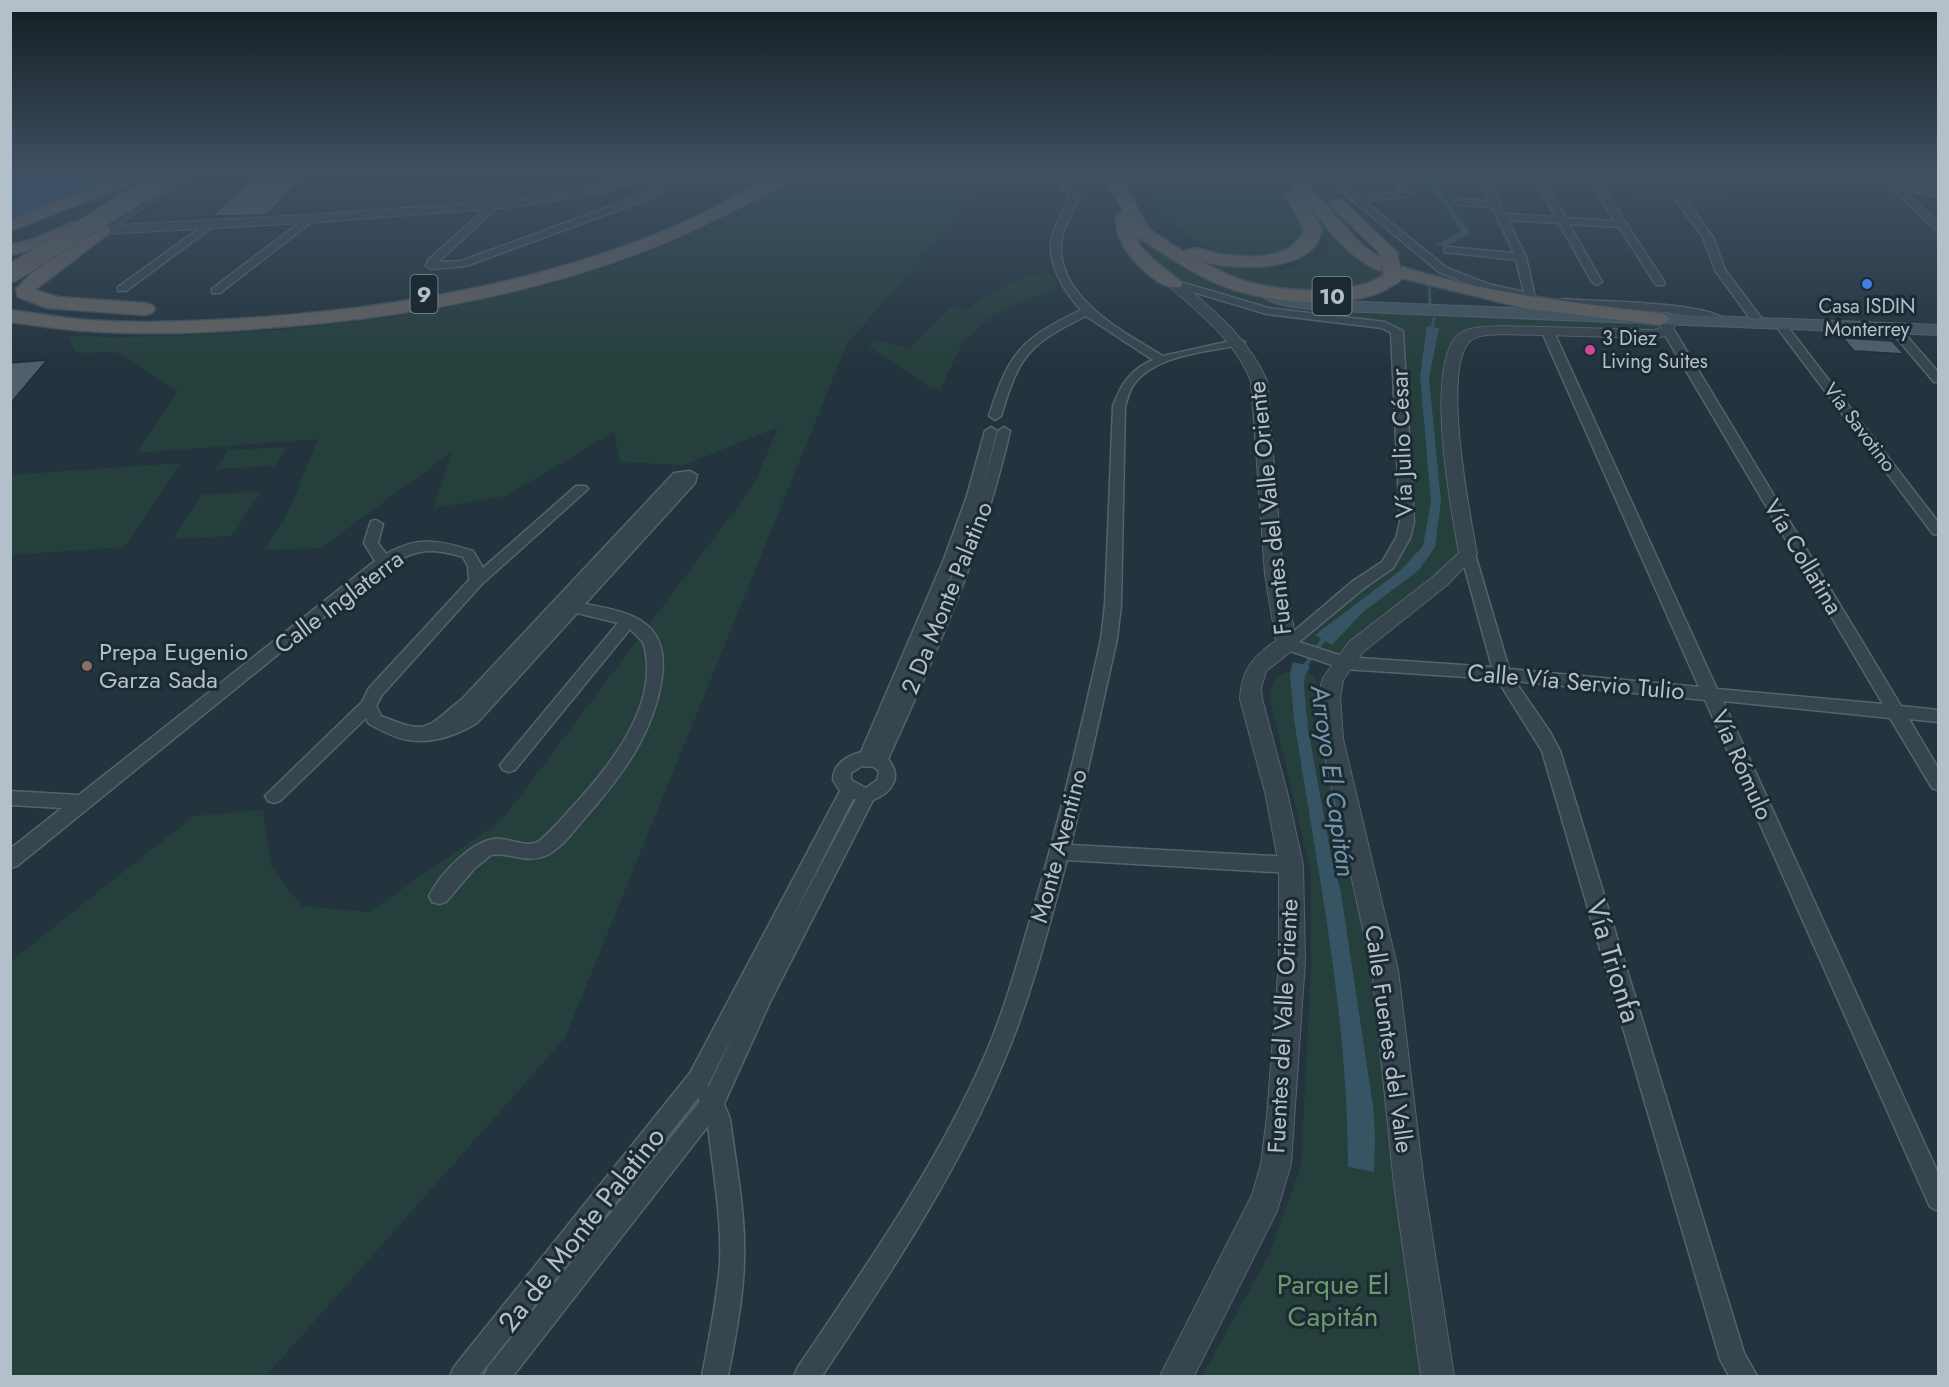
<svg xmlns="http://www.w3.org/2000/svg" width="1949" height="1387" font-family="Jost,sans-serif">
  <style>
    .medical { fill: #2f313f }
    .green { fill: #253f3c }
    .water { fill: #375465 }
    .lines { fill: none; stroke-linecap: round; stroke-linejoin: round }
    .stream-far1 { stroke: #375465; stroke-width: 3 }
    .stream { stroke: #375465; stroke-width: 4.5 }
    .building { fill: #4e616b; stroke: #1e2c35; stroke-width: 1.5 }
    .minor-casing { stroke: #55636c; stroke-width: 3 }
    .tertiary-casing { stroke: #55636c; stroke-width: 2 }
    .secondary-casing { stroke: #55636c; stroke-width: 2 }
    .trunk-casing { stroke: #425059; stroke-width: 3 }
    .minor { fill: #37454e; fill-rule: evenodd }
    .tertiary { fill: #37454e; fill-rule: evenodd }
    .secondary { fill: #455661; fill-rule: evenodd }
    .trunk { fill: #646361; fill-rule: evenodd }
    .trunk-bridge-casing { stroke: #425059; stroke-width: 20; stroke-linecap: butt }
    .trunk-bridge { stroke: #646361; stroke-width: 18 }
    .shop-dot { fill: #3f7fe0; stroke: #1c2a33; stroke-width: 2 }
    .hotel-dot { fill: #d1479c; stroke: #1c2a33; stroke-width: 2 }
    .education-dot { fill: #8d6e63; stroke: #1c2a33; stroke-width: 2 }
    .labels { text-anchor: middle; stroke-width: 6; stroke-linejoin: round; paint-order: stroke }
    .far-poi-label { font-size: 20px; fill: #b3c0c9; stroke: #1c2a33 }
    .far-street-label { font-size: 20px; fill: #b3c0c9; stroke: #1c2a33 }
    .shield { fill: #1c2a33; stroke: #86939c; stroke-width: 1.5 }
    .shield-label { font-size: 22px; font-weight: bold; fill: #b3c0c9 }
    .street-label { font-size: 24px; fill: #b3c0c9; stroke: #1c2a33 }
    .poi-label { font-size: 24px; fill: #b3c0c9; stroke: #1c2a33; text-anchor: start }
    .water-label { font-size: 26px; font-style: italic; fill: #7398ac; stroke: #1c2a33 }
    .near-street-label { font-size: 28px; fill: #b3c0c9; stroke: #1c2a33 }
    .near-park-label { font-size: 28px; fill: #6a9a6b; stroke: #1c2a33 }
  </style>
  <rect width="100%" height="100%" fill="#23343e"/>
  <!-- medical -->
  <polygon class="medical" points="200,173 647,173 608,185 515,200 266,219 126,224"/>
  <!-- green -->
  <g class="green">
    <path d="M807 173 993 174 847 344 565 1038 266 1376H11V961L194 816 263 810 271 866 301 906 369 912 503 819 754 485 778 427 684 465 620 462 614 432 506 496 433 508 452 452 321 548 265 550 290 508 318 439 137 453 178 391 116 352 77 353 67 336C137 339 206 335 276 330 412 318 551 295 678 240 722 221 764 196 807 173Z"/>
    <path d="M1140 173H1282L1313 229C1308 234 1304 243 1298 246 1262 266 1205 254 1176 227 1161 213 1151 191 1140 173Z"/>
    <polygon points="1620,182 1722,187 1731,198 1688,196 1672,192 1663,195 1625,193"/>
    <path d="M1294 186 1356 259 1381 272 1378 281 1339 293 1246 287 1190 259C1223 265 1258 276 1292 268 1303 265 1314 256 1325 251L1327 236Z"/>
    <path d="M1150 242 1197 276 1247 296 1313 304 1668 319V330L1476 332 1451 367 1468 554 1344 663 1287 644 1373 576 1403 538 1397 331 1385 325C1316 317 1190 308 1144 250V246Z"/>
    <path d="M1048 272 1058 286 994 315 964 340 940 390 926 385 869 347 876 340 908 349 952 306 966 310C990 291 1017 277 1048 272Z"/>
    <polygon points="286,447 275,466 215,469 228,450"/>
    <polygon points="180,463 125,547 11,555 11,475"/>
    <polygon points="261,492 232,536 173,539 202,494"/>
    <polygon points="1290,671 1305,671 1313,676 1318,685 1325,739 1350,860 1375,997 1424,1376 1202,1376 1269,1255 1301,1166 1311,968 1311,873 1269,695 1275,678"/>
  </g>
  <!-- water -->
  <g class="water">
    <polygon points="11,173 132,173 11,221"/>
    <polygon points="1422,173 1429,173 1471,234 1446,246 1436,245 1461,231"/>
    <polygon points="1427,326 1439,328 1429,378 1441,501 1435,547 1419,570 1363,612 1332,645 1315,635 1401,570 1423,546 1431,501 1420,376"/>
    <path d="M1293 662 1310 666 1305 676 1304 687 1308 728 1330 850 1341 893 1373 1106 1375 1136 1374 1172 1348 1167C1348 1015 1317 868 1294 719L1290 674Z"/>
  </g>
  <g class="lines">
    <!-- stream-far1 -->
    <g class="stream-far1">
      <polyline points="1429,282 1430,303"/>
      <polyline points="1431,333 1434,318"/>
    </g>
    <!-- stream -->
    <polyline class="stream" points="1303,669 1325,637"/>
  </g>
  <!-- building -->
  <g class="building">
    <polygon points="256,173 306,173 267,215 213,216"/>
    <polygon points="1843,338 1892,341 1904,354 1854,351"/>
    <polygon points="47,360 10,404 10,363"/>
  </g>
  <g class="lines">
    <defs>
      <g id="minor">
        <path d="M1049 173H1058L1080 197C1073 212 1062 228 1061 244 1058 299 1124 332 1163 356L1239 339 1245 342 1239 345C1206 352 1156 355 1134 384 1129 390 1128 399 1125 406L1121 605 1117 639 1071 845 1291 857 1298 859 1300 865 1298 871 1291 873 1067 860C1049 926 1032 993 1006 1056 959 1171 890 1274 822 1376H794L798 1367C866 1266 937 1165 986 1053 1004 1011 1016 968 1029 924 1057 830 1080 735 1101 639L1105 605 1113 406C1121 384 1131 369 1153 360L1086 316C1029 344 1019 355 1001 416L995 420 989 416C1009 352 1021 339 1081 310 1064 291 1046 262 1052 237 1056 223 1064 210 1070 197Z"/>
        <polygon points="1320,173 1330,173 1358,196 1402,192 1390,173 1399,173 1413,194 1411,196 1364,201 1447,268 1488,284 1524,292 1516,260 1444,252 1444,248 1448,247 1514,253 1492,207 1458,205 1453,202 1458,199 1489,201 1478,177 1440,178 1435,175 1486,173 1505,214 1556,217 1532,173 1541,173 1566,218 1615,221 1588,179 1596,177 1665,283 1664,285 1656,285 1619,227 1569,224 1602,282 1597,285 1592,282 1559,223 1508,220 1526,257 1535,297 1530,300 1480,288 1439,272"/>
        <polygon points="1876,173 1886,173 1896,183 1938,190 1938,196 1903,190 1938,222 1938,230 1935,229"/>
        <polygon points="647,178 663,182 662,194 466,266 431,269 426,266 428,260 492,203 500,205 438,262 461,261 655,190 655,185 647,182"/>
        <polygon points="1676,196 1682,196 1713,237 1725,270 1765,323 1763,325 1755,325 1715,270 1703,237 1674,198"/>
        <polygon points="307,217 315,219 220,293 212,293 212,289"/>
        <polygon points="207,223 215,225 126,291 118,291 118,287"/>
        <polygon points="1174,280 1268,308 1385,322 1403,331 1414,522 1410,538 1393,568 1363,589 1299,642 1345,657 1492,667 1461,554 1468,549 1475,554 1509,669 1699,687 1541,330 1547,327 1553,330 1717,689 1883,704 1662,330 1668,327 1674,330 1901,706 1938,710 1938,722 1909,719 1938,768 1938,790 1932,788 1890,718 1723,701 1938,1173 1938,1211 1930,1207 1705,700 1515,681 1550,732 1560,751 1744,1353 1757,1376 1729,1376 1720,1359 1542,751 1497,679 1344,669 1281,648 1279,644 1353,581 1382,562 1396,538 1400,522 1391,333 1382,328 1267,314 1170,285 1170,281"/>
        <path d="M1564 299C1598 302 1705 301 1728 321L1722 324 1701 318 1664 312 1560 304V300Z"/>
        <polygon points="1780,321 1784,322 1938,522 1938,535 1933,534 1776,326 1776,322"/>
        <polygon points="1894,325 1898,326 1938,372 1938,382 1934,382 1890,330 1888,328"/>
        <path d="M991 427 997 431 982 491 998 431 1004 427 1010 431C984 546 937 652 888 759 903 777 892 792 873 800L770 1002 724 1104 730 1119C736 1166 746 1215 744 1262 743 1300 735 1339 728 1376H702C709 1339 717 1301 720 1263 722 1218 713 1171 708 1126L513 1376H484L488 1367 700 1101 698 1098 479 1376H450L454 1367 690 1073 840 791 833 780C833 764 847 756 861 752L944 559 967 496 985 431ZM979 500 960 558 911 672 958 559ZM862 766 874 767 879 771 877 780 866 788 851 780V773ZM853 799H856L789 925ZM737 1027 709 1086 707 1087Z"/>
        <path d="M690 471 697 475 695 483 585 604C607 608 636 612 652 630 663 643 664 661 662 677 654 734 621 777 584 819 573 832 561 849 545 856 526 864 510 852 491 855L475 868 446 902 439 904 432 902 429 896C440 874 475 836 501 839 514 840 526 847 538 842 552 831 562 818 574 805 611 765 662 701 643 642L630 629 515 770 509 772 503 770 500 765 618 623 577 613 477 723C457 735 432 744 409 740 396 739 381 730 369 724L366 718 280 801 274 803 268 801 265 796 362 702 369 688 469 580 468 566 463 557C430 547 418 549 388 565L17 866 10 868V849L62 808 10 805V791L79 795 375 561 364 543 371 521 376 520 383 524 378 543 386 554C419 536 438 540 473 551L483 568 576 486H586L588 489 482 584 382 695 376 706 381 716C428 735 425 729 462 699L674 473Z"/>
      </g>
      <g id="tertiary">
        <polygon points="182,173 193,175 117,225 307,215 513,200 594,187 637,173 655,173 627,185 596,194 513,207 307,223 102,234 96,230"/>
        <path d="M1174 279 1179 280C1213 311 1248 337 1267 381L1283 574 1297 644 1294 649 1266 671 1261 688 1262 699 1287 792 1303 865 1305 961 1291 1164 1277 1211 1194 1376H1160L1252 1195 1261 1164 1267 1116 1279 961V865L1265 792 1240 699C1241 671 1253 656 1276 641L1265 574 1251 381C1235 340 1201 315 1169 286L1167 283Z"/>
        <path d="M1668 315 1675 319C1675 334 1669 335 1655 338L1501 334C1491 335 1478 334 1470 341 1441 369 1470 515 1477 554L1447 585 1363 652 1343 680 1340 697 1343 739 1398 970 1424 1184 1454 1376H1421L1394 1184 1372 970 1321 739 1318 697 1323 678 1349 642 1433 577 1459 553C1451 509 1425 370 1457 336 1468 326 1487 327 1501 326L1654 330 1661 328V319Z"/>
      </g>
      <path id="secondary" d="M1266 288 1291 296 1339 301 1938 325V335L1339 311C1319 309 1272 309 1258 293Z"/>
      <g id="trunk">
        <polygon points="130,173 153,173 151,176 10,231 10,220"/>
        <polygon points="173,173 194,173 152,196 140,196 138,193 140,190"/>
        <path d="M780 173H801C792 183 740 207 725 215 585 287 421 317 264 328 206 333 146 335 87 331 62 330 36 325 10 322V310C36 313 61 318 87 320 146 324 205 321 264 317 396 307 530 284 654 235 697 218 738 194 780 173Z"/>
        <path d="M1098 173H1115L1123 182 1149 229 1184 252C1193 244 1209 252 1220 254 1249 258 1293 261 1304 229L1285 196 1287 193 1297 192 1281 173H1298L1362 245 1381 258 1377 250 1330 206 1328 203 1330 200H1342L1398 253 1397 265C1482 293 1571 302 1659 313L1666 315 1669 319 1666 323 1659 325 1524 308 1401 278C1369 314 1269 303 1228 288 1195 276 1166 255 1136 236L1141 247 1154 260 1183 283 1181 287C1159 292 1128 258 1120 239 1117 232 1116 224 1116 216L1123 211 1108 184ZM1303 199C1327 227 1349 261 1386 273 1357 298 1276 292 1242 280 1227 275 1213 267 1200 261 1231 269 1290 273 1314 247 1319 242 1320 235 1322 229Z"/>
        <polygon points="73,222 79,223 82,227 79,231 46,247 10,255 10,245 34,239"/>
        <polygon points="102,225 108,226 111,230 108,234 35,290 59,297 145,303 152,305 155,309 152,313 145,315 47,308 18,297 16,289 34,271 96,226"/>
      </g>
    </defs>
    <!-- minor casing -->
    <use href="#minor" class="minor-casing"/>
    <!-- tertiary casing -->
    <use href="#tertiary" class="tertiary-casing"/>
    <!-- secondary casing -->
    <use href="#secondary" class="secondary-casing"/>
    <!-- trunk casing -->
    <use href="#trunk" class="trunk-casing"/>
    <!-- minor -->
    <use href="#minor" class="minor"/>
    <!-- tertiary -->
    <use href="#tertiary" class="tertiary"/>
    <!-- secondary -->
    <use href="#secondary" class="secondary"/>
    <!-- trunk -->
    <use href="#trunk" class="trunk"/>
    <defs>
      <g id="trunk-bridge">
        <polyline points="1390,262 1393,276"/>
        <polyline points="10,274 172,173"/>
      </g>
    </defs>
    <!-- trunk-bridge casing -->
    <use href="#trunk-bridge" class="trunk-bridge-casing"/>
    <!-- trunk-bridge -->
    <use href="#trunk-bridge" class="trunk-bridge"/>
  </g>
  <!-- sky -->
  <linearGradient id="sky" x2="0" y2="1"><stop stop-color="#131d22"/><stop offset="0.47" stop-color="#3f5063"/><stop offset="1" stop-color="#3f5063" stop-opacity="0"/></linearGradient>
  <rect width="1949" height="368" fill="url(#sky)"/>
  <!-- markers -->
  <circle class="shop-dot" cx="1867" cy="284" r="6"/>
  <circle class="hotel-dot" cx="1590" cy="350" r="6"/>
  <circle class="education-dot" cx="87" cy="666" r="6"/>
  <g class="labels">
    <!-- far-poi labels -->
    <g class="far-poi-label">
      <text x="1867" y="313">Casa ISDIN<tspan x="1867" dy="23">Monterrey</tspan></text>
      <text x="1602" y="345" text-anchor="start">3 Diez<tspan x="1602" dy="23">Living Suites</tspan></text>
    </g>
    <!-- far-street labels -->
    <g class="far-street-label">
      <text transform="translate(1860 427) rotate(53)" y="7">Vía Savotino</text>
    </g>
    <!-- shield labels -->
    <g class="shield">
      <rect x="410.5" y="275" width="27" height="38" rx="4.5"/>
      <rect x="1312.5" y="277" width="39" height="38" rx="4.5"/>
    </g>
    <g class="shield-label">
      <text x="424" y="302">9</text>
      <text x="1332" y="304">10</text>
    </g>
    <!-- street labels -->
    <g class="street-label">
      <text transform="translate(1402 443) rotate(-92)" y="8">Vía Julio César</text>
      <text transform="translate(1270 508) rotate(-96)" y="8">Fuentes del Valle Oriente</text>
      <text transform="translate(1803 557) rotate(59)" y="8">Vía Collatina</text>
      <text transform="translate(947 598) rotate(-68)" y="8">2 Da Monte Palatino</text>
      <text transform="translate(339 602) rotate(-37)" y="8">Calle Inglaterra</text>
      <text transform="translate(1576 682) rotate(5)" y="8">Calle Vía Servio Tulio</text>
      <text transform="translate(1742 765) rotate(66)" y="8">Vía Rómulo</text>
      <text transform="translate(1059 846) rotate(-75)" y="8">Monte Aventino</text>
      <text transform="translate(1283 1026) rotate(-87)" y="8">Fuentes del Valle Oriente</text>
      <text transform="translate(1389 1039) rotate(82)" y="8">Calle Fuentes del Valle</text>
    </g>
    <!-- poi labels -->
    <g class="poi-label">
      <text x="99" y="660">Prepa Eugenio<tspan x="99" dy="28">Garza Sada</tspan></text>
    </g>
    <!-- water labels -->
    <g class="water-label">
      <text transform="translate(1333 781) rotate(82)" y="9">Arroyo El Capitán</text>
    </g>
    <!-- near-street labels -->
    <g class="near-street-label">
      <text transform="translate(1614 961) rotate(73)" y="10">Vía Trionfa</text>
      <text transform="translate(581 1229) rotate(-52)" y="10">2a de Monte Palatino</text>
    </g>
    <!-- near-park labels -->
    <g class="near-park-label">
      <text x="1333" y="1294">Parque El<tspan x="1333" dy="32">Capitán</tspan></text>
    </g>
  </g>
  <!-- border -->
  <rect width="1949" height="1387" fill="none" stroke="#b3c0c9" stroke-width="24"/>
</svg>
